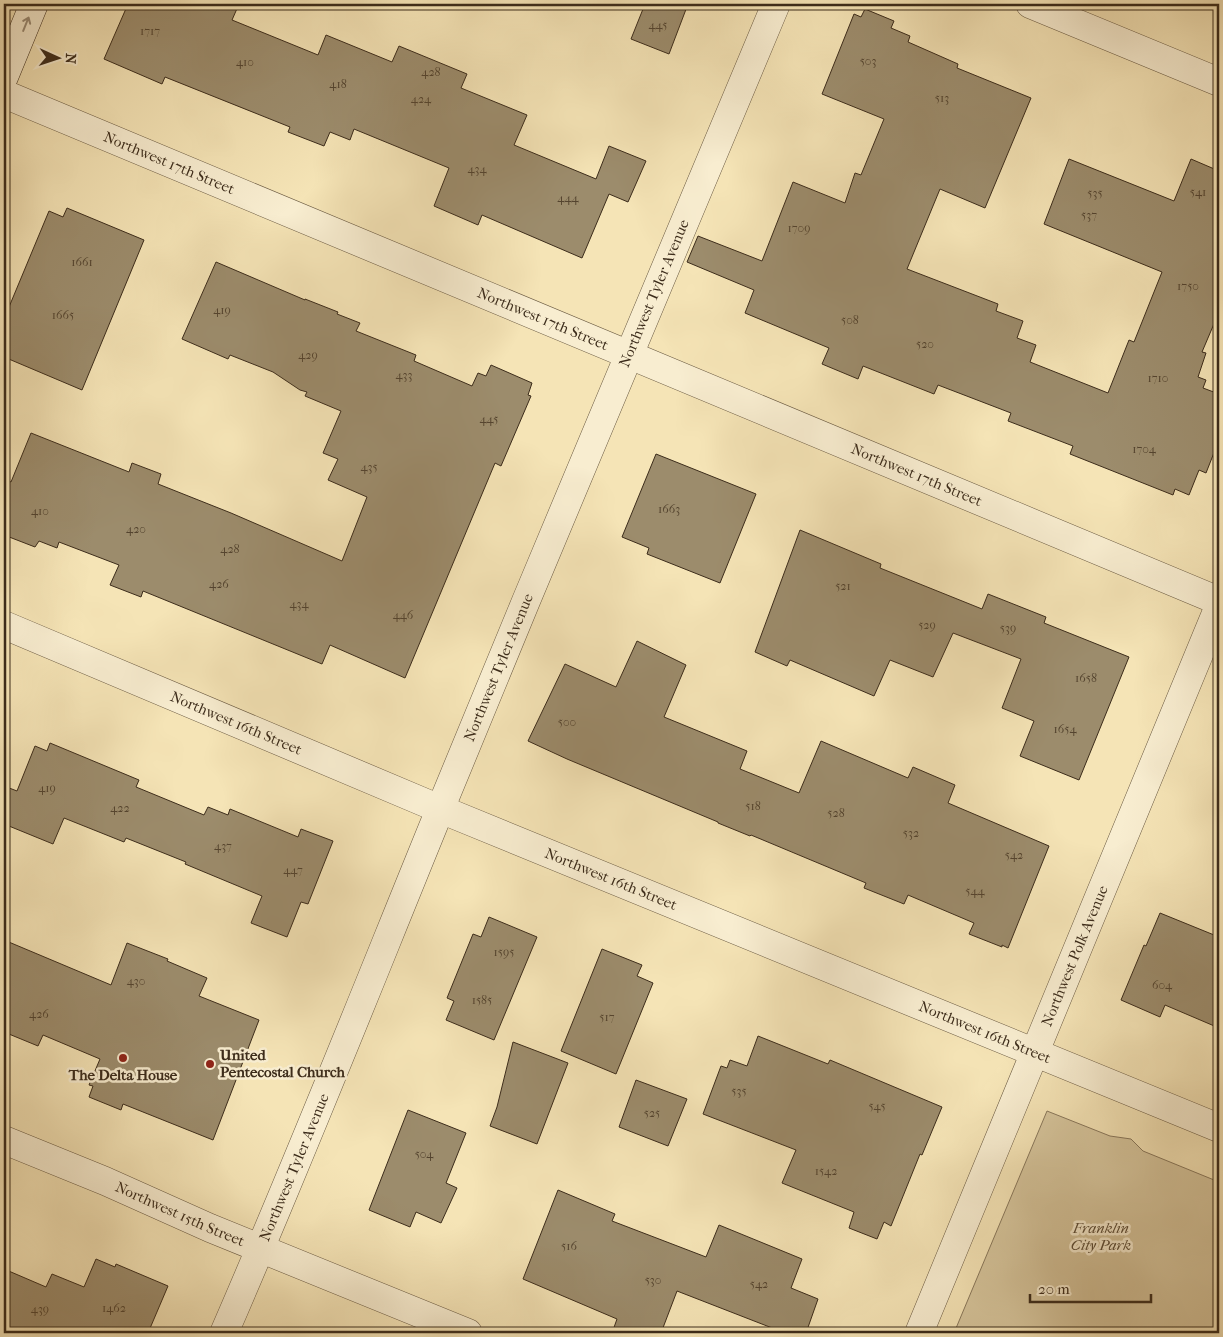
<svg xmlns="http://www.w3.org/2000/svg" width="1223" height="1337" font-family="'IM FELL French Canon',serif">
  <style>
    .green { fill: #d6c59c; stroke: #89785c }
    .building { fill: #9c8c6c; stroke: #3c2c1b }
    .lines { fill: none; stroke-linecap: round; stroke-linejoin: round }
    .minor-casing { stroke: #6a5a42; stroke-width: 29 }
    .secondary-casing { stroke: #3c2c1b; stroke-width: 29 }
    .minor { stroke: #f8edd0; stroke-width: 28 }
    .secondary { stroke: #f8edd0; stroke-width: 28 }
    .oneway { stroke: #9a8c76 }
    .poi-dot { fill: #8f2418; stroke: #f8edd0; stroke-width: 2 }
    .labels { text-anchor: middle; stroke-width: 5; stroke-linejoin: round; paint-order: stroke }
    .number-label { font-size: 12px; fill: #54442f }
    .street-label { font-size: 15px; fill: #3c2c1b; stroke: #f8edd0 }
    .poi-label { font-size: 15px; font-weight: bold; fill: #3c2c1b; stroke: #f8edd0; text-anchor: start }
    .park-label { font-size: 15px; font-style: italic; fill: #5b4b35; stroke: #f8edd0 }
  </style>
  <rect width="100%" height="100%" fill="#f5e4b6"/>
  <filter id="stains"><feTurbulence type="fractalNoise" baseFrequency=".004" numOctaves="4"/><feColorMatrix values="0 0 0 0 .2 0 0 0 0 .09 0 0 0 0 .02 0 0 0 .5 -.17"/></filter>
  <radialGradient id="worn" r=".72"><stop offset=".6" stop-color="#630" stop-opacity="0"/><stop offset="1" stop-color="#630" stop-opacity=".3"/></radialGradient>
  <!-- green -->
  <polygon class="green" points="1047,1111 1110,1136 1131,1139 1143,1151 1219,1182 1219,1333 954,1333"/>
  <!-- building -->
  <g class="building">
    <polygon points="128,4 239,4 232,20 318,55 326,35 392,62 399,46 467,74 461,88 527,115 514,145 596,179 609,146 646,161 628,202 609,194 582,258 482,215 478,225 434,206 449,168 354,129 350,140 330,132 324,146 288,132 290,127 165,77 162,84 104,59"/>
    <polygon points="645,4 688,4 669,54 631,39"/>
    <polygon points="865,9 894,21 891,28 910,36 908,42 958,64 957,68 1031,98 985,208 940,189 907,269 998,304 996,311 1023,321 1017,338 1036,345 1030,362 1108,393 1129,340 1134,342 1162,272 1044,224 1069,159 1174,201 1191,159 1219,171 1219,312 1202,352 1206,353 1198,377 1206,380 1203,388 1219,394 1219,440 1206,473 1199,470 1189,495 1175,489 1173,495 1070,454 1073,446 1008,421 1011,413 938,385 934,394 863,366 858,379 822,364 829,348 745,313 754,290 687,262 698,236 762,261 793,182 845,203 855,173 861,175 884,119 822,94 854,14 861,17"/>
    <polygon points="67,208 144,240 82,390 4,357 4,319 49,211 63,217"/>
    <polygon points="216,262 305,300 305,299 338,312 337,314 360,323 356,331 416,355 414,361 472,386 478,373 486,376 491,365 532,383 528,395 531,396 501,466 495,463 405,678 330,645 322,664 143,591 141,597 110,585 119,565 59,542 57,548 39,541 35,547 4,535 4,479 11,482 31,433 129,472 132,463 161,474 158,484 231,513 342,561 367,497 328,480 338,459 323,453 341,411 305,396 307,392 300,390 273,372 230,355 228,359 182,339"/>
    <polygon points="656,454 756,494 720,583 647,554 649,548 622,537"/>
    <polygon points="800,530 881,564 880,568 982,609 988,594 1046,617 1044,623 1129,657 1079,780 1020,756 1034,721 1002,708 1021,659 953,633 933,677 890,660 874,696 790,660 787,666 755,652"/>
    <polygon points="637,641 686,665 664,717 747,751 740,769 799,793 821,741 908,778 913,767 955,785 948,803 1049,846 1008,948 1002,945 1002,947 969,934 974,923 908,895 904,904 864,888 866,883 751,835 750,836 718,823 718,822 567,759 528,741 565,664 616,687"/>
    <polygon points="50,743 139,780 136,787 204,815 208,807 228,815 230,809 298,837 301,829 333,841 308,904 301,902 287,937 251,923 262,896 185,864 186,862 126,838 124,842 64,818 53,844 4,824 4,786 17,791 35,746 47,751"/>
    <polygon points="1160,913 1219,937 1219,1028 1165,1005 1160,1017 1121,1000 1144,945 1146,946"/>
    <polygon points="489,917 537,937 494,1040 446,1020 454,1001 447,998 473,934 481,937"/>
    <polygon points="4,940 111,985 127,943 168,959 167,961 207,978 199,996 259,1020 213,1140 123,1104 121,1110 89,1097 93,1086 89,1085 100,1059 43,1035 38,1046 4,1032"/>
    <polygon points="602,949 642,965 637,976 653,983 616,1074 561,1051"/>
    <polygon points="758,1036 828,1064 830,1060 942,1107 922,1155 920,1154 891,1226 884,1222 877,1239 849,1228 854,1212 782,1183 796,1150 703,1114 721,1066 727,1068 730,1060 747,1066"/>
    <polygon points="513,1042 568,1063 537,1144 490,1126 497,1107"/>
    <polygon points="636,1080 687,1099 668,1146 619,1127"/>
    <polygon points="408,1110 466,1133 446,1183 457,1188 441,1223 416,1212 410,1227 369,1210"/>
    <polygon points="558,1190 615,1214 612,1221 706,1257 719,1225 802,1259 791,1288 818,1299 806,1333 785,1333 677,1291 661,1333 612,1333 617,1319 523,1279"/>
    <polygon points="96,1259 115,1267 116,1264 168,1286 148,1333 4,1333 4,1269 46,1287 52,1274 84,1287"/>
  </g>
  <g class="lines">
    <defs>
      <g id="minor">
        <polyline points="1030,4 1219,82"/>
        <path id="s1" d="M4 94 1219 601"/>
        <path id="s2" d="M4 625 440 809 1219 1128"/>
        <path id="s3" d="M4 1140 105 1181 210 1228 468 1333"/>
        <path id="s4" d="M224 1333C299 1161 368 986 439 812 550 542 662 272 776 4"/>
        <path id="s5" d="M919 1333 1219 606"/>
      </g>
      <polyline id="secondary" points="4,77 34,4"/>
    </defs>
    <!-- minor casing -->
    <use href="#minor" class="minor-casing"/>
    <!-- secondary casing -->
    <use href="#secondary" class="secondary-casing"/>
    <!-- minor -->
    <use href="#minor" class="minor"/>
    <!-- secondary -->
    <use href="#secondary" class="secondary"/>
  </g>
  <!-- one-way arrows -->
  <defs><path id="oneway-shaft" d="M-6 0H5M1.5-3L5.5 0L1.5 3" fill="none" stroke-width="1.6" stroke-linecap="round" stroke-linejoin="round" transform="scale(1.25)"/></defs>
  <use class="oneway" href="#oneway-shaft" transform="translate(26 24) rotate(-68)"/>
  <!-- markers -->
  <g class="poi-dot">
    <circle cx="123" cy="1058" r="5"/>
    <circle cx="210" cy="1064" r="5"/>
  </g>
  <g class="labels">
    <!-- number labels -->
    <g class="number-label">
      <text x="658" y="29">445</text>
      <text x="150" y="35">1717</text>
      <text x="868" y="65">503</text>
      <text x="245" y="66">410</text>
      <text x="431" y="76">428</text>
      <text x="338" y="88">418</text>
      <text x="942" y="102">513</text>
      <text x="421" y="103">424</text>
      <text x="477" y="173">434</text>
      <text x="1198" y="196">541</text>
      <text x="1095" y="197">535</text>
      <text x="568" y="202">444</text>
      <text x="1089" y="219">537</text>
      <text x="799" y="232">1709</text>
      <text x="82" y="266">1661</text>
      <text x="1188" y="290">1750</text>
      <text x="222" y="314">419</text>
      <text x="63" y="319">1665</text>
      <text x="850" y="324">508</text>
      <text x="925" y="348">520</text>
      <text x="308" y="359">429</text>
      <text x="404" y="379">433</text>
      <text x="1158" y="382">1710</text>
      <text x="489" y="423">445</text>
      <text x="1144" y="453">1704</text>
      <text x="369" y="471">435</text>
      <text x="669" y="513">1663</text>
      <text x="40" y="515">410</text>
      <text x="136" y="533">420</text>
      <text x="230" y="553">428</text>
      <text x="219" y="588">426</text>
      <text x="843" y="590">521</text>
      <text x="299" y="608">434</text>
      <text x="403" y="619">446</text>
      <text x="927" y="629">529</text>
      <text x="1008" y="632">539</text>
      <text x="1086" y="682">1658</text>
      <text x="567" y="726">500</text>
      <text x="1065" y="733">1654</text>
      <text x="47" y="792">419</text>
      <text x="753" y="810">518</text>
      <text x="120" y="812">422</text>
      <text x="836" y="817">528</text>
      <text x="911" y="837">532</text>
      <text x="223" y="850">437</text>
      <text x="1014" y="859">542</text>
      <text x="293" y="874">447</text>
      <text x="975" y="895">544</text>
      <text x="504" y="956">1595</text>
      <text x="136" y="985">430</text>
      <text x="1162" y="989">604</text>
      <text x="482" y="1004">1585</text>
      <text x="39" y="1018">426</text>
      <text x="607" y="1021">517</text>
      <text x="739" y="1095">535</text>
      <text x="877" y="1110">545</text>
      <text x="652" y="1117">525</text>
      <text x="424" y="1158">504</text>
      <text x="826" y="1175">1542</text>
      <text x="569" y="1250">516</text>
      <text x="653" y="1284">530</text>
      <text x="759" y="1288">542</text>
      <text x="114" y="1312">1462</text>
      <text x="40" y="1313">439</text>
    </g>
    <!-- street labels -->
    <g class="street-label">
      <text dy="5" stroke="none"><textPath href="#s1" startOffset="179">Northwest 17th Street</textPath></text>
      <text dy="5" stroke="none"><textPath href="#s4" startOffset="1125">Northwest Tyler Avenue</textPath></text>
      <text dy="5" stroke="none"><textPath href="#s1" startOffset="584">Northwest 17th Street</textPath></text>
      <text dy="5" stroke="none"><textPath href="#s1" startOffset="989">Northwest 17th Street</textPath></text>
      <text dy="5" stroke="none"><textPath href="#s4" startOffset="720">Northwest Tyler Avenue</textPath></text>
      <text dy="5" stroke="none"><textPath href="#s2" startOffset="252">Northwest 16th Street</textPath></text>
      <text dy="5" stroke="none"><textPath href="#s2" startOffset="658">Northwest 16th Street</textPath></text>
      <text dy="5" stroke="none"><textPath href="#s5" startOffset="408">Northwest Polk Avenue</textPath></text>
      <text dy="5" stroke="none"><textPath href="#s2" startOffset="1062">Northwest 16th Street</textPath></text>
      <text dy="5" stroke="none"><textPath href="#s4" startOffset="180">Northwest Tyler Avenue</textPath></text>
      <text dy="5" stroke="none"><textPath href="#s3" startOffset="191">Northwest 15th Street</textPath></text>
    </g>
    <!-- poi labels -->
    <g class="poi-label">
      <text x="220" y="1060">United<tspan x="220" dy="17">Pentecostal Church</tspan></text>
      <text x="123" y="1080" text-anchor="middle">The Delta House</text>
    </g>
    <!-- park labels -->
    <g class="park-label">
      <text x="1101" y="1233">Franklin<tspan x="1101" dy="17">City Park</tspan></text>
    </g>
  </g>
  <!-- margin -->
  <rect width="1223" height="1337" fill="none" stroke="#f5e4b6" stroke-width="20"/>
  <rect x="5" y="5" width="1213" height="1327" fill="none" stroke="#3c2c1b" stroke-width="2.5"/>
  <rect x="10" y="10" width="1203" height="1317" fill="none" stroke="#3c2c1b"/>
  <!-- north arrow -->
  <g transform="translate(58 58) rotate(93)" stroke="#f8edd0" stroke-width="4" paint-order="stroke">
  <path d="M0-4L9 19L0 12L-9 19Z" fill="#3c2c1b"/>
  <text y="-8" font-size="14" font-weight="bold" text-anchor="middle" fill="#3c2c1b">N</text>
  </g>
  <!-- scale -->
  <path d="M1030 1294v8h121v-8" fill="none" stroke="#3c2c1b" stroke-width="2.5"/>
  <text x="1038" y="1294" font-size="15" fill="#3c2c1b" stroke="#f8edd0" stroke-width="4" paint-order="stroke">20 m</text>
  <rect width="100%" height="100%" filter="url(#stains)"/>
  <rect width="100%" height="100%" fill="url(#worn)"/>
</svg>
